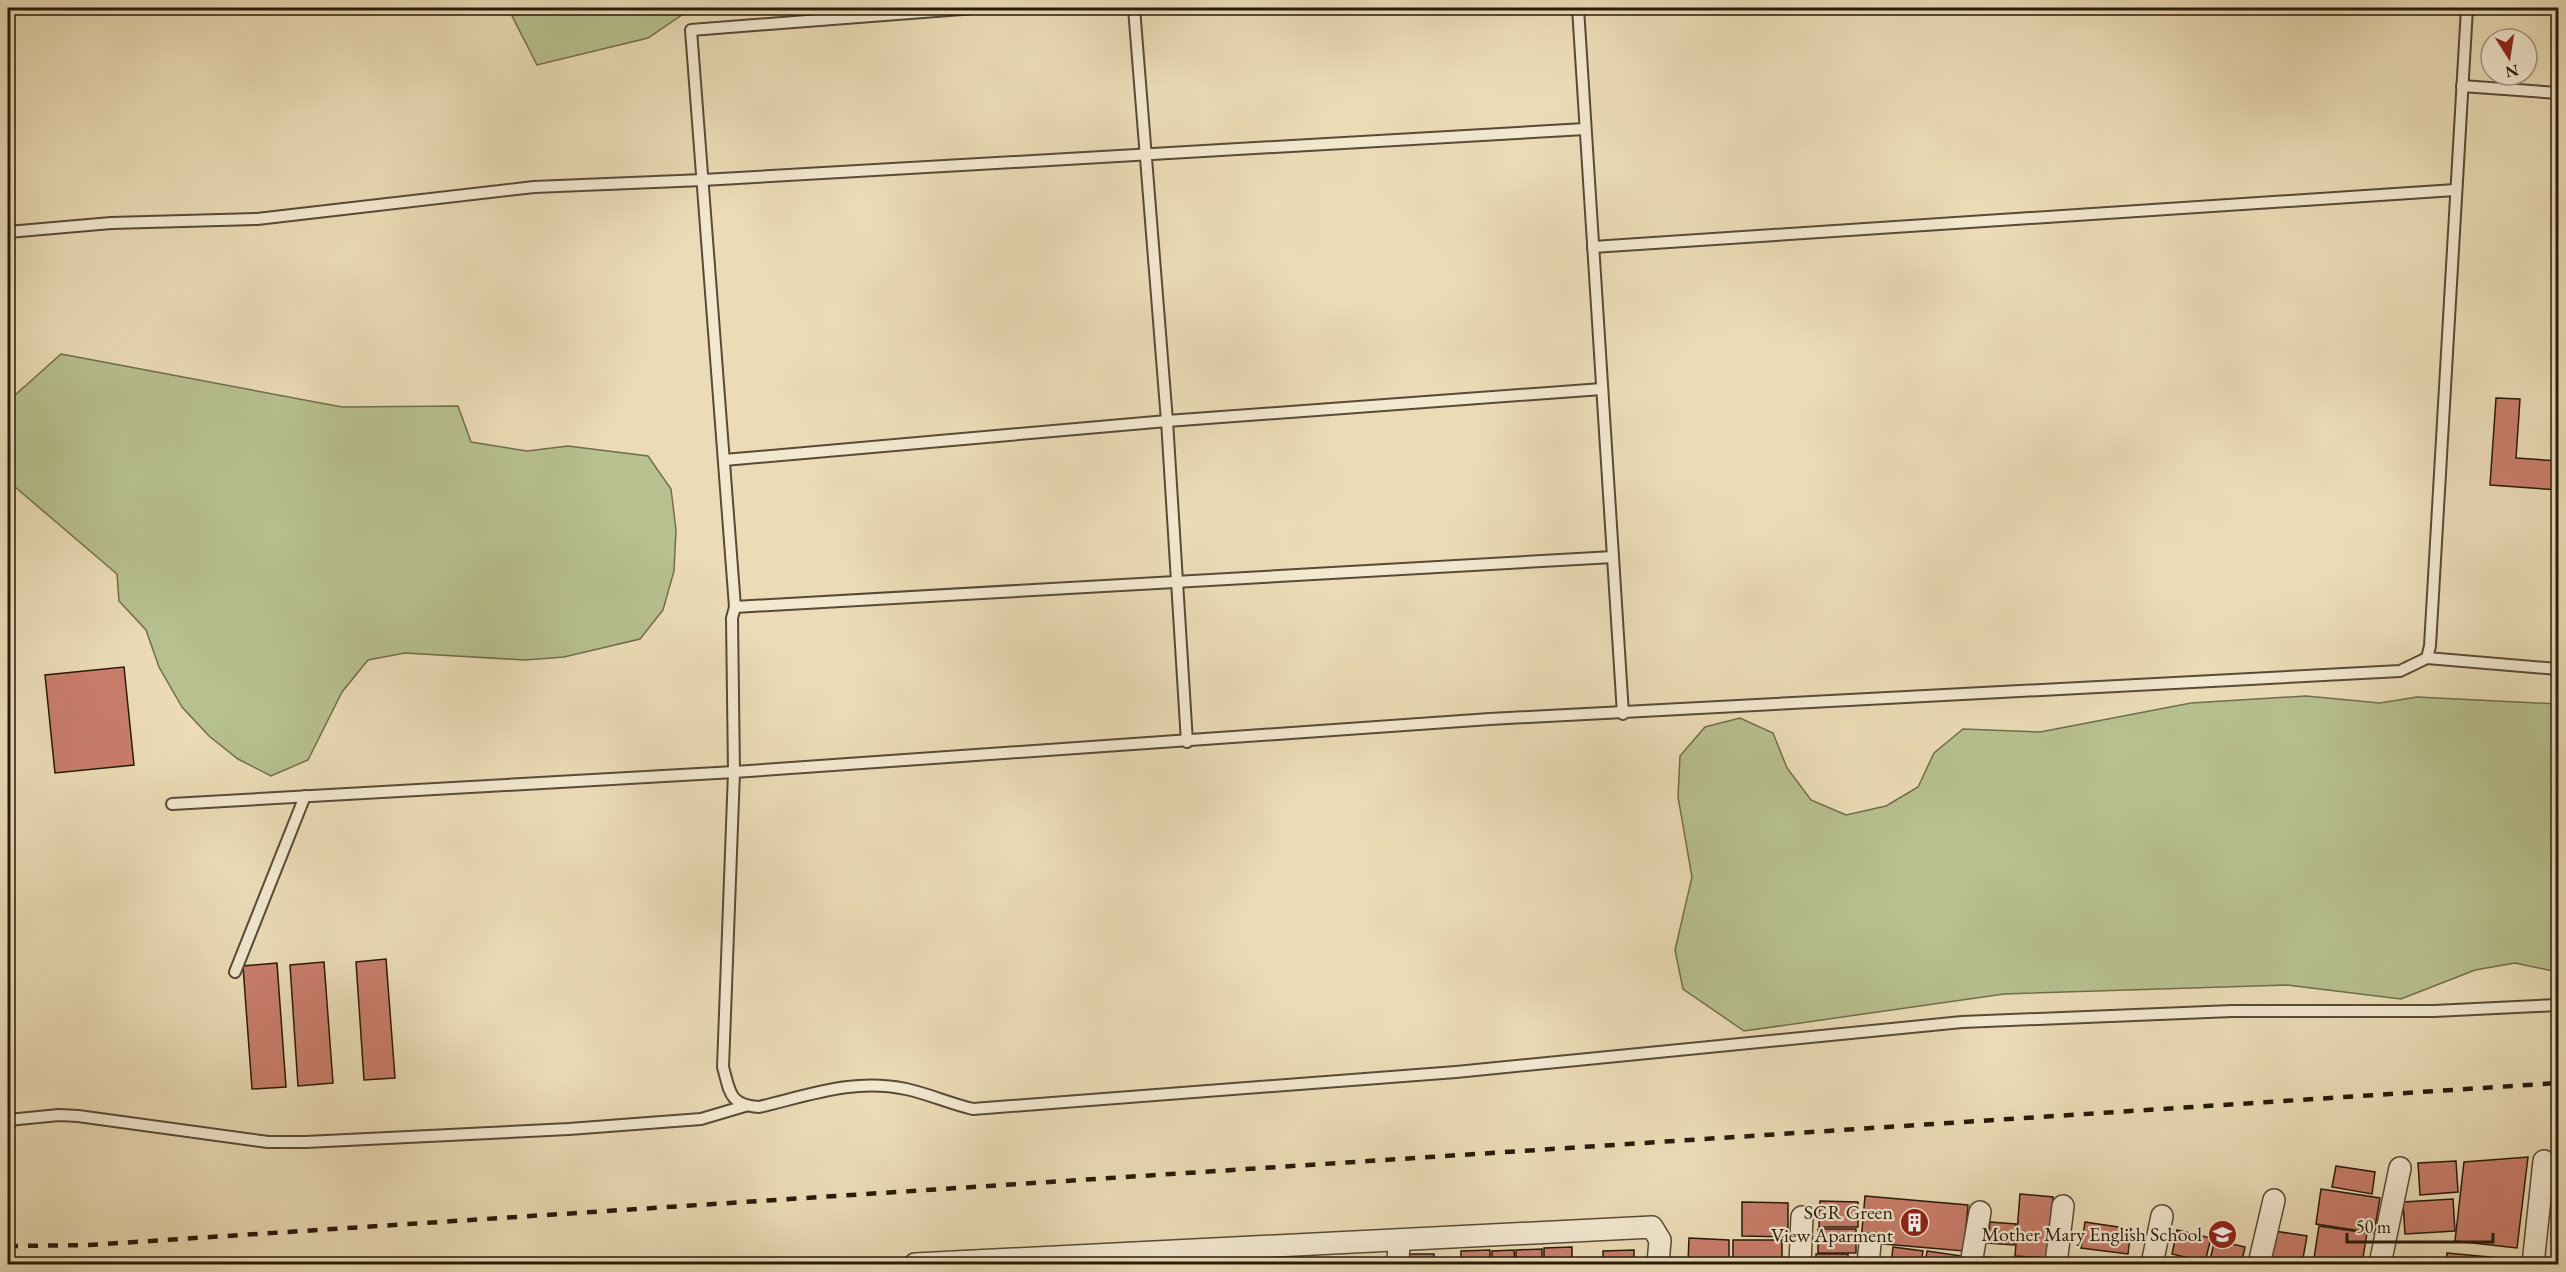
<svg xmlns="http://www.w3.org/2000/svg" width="2566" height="1272" font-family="'EB Garamond',serif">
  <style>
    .green { fill: #b7c08f; stroke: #706d4d; stroke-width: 1.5 }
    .building { fill: #c97e6c; stroke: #281a0b; stroke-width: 1.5 }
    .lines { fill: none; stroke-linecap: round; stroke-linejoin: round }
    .lane-casing { stroke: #594a36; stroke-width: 14 }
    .street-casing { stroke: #594a36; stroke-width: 24 }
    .lane { stroke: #f2e8d0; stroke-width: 10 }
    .street { stroke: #f2e8d0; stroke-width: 21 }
    .rail { stroke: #281a0b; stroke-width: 4.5; stroke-dasharray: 10 10; stroke-linecap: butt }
    .labels { text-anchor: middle; stroke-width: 4.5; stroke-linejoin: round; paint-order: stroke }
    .poi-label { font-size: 20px; fill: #281a0b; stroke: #f2e8d0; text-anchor: end }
  </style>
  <rect width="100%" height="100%" fill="#ebdcb7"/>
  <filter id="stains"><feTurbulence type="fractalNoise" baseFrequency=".00333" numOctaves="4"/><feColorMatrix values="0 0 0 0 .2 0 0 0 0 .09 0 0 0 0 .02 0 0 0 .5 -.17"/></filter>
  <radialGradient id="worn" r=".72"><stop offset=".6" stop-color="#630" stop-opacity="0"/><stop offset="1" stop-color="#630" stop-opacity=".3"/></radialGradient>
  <!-- green -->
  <g class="green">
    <polygon points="508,8 692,8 648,38 537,65"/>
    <polygon points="61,354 342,407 458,406 471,442 527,451 568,446 648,456 671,489 676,530 674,571 663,610 640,639 564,657 525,660 405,653 368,660 342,692 308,760 271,776 238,759 209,736 182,707 159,667 146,630 119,601 117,574 8,481 8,421 13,397"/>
    <polygon points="2306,696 2380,703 2417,697 2558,704 2558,972 2515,963 2475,970 2401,999 2287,985 2004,994 1744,1031 1683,989 1675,950 1692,877 1678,797 1680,756 1705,727 1740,718 1773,733 1787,768 1811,800 1846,815 1886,806 1918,787 1934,753 1963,729 2040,732 2191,703"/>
  </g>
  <!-- building -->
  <g class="building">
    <polygon points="2496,398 2520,399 2516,458 2558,461 2558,490 2490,485"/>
    <polygon points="124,667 134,765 55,773 45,675"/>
    <polygon points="386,959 395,1078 364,1080 356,962"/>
    <polygon points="324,962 333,1083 298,1086 290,965"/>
    <polygon points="277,963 286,1087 252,1089 243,966"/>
    <polygon points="2528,1157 2517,1248 2455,1241 2464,1162"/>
    <polygon points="2456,1161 2458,1192 2420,1195 2418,1163"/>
    <polygon points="2336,1166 2375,1172 2372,1194 2332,1187"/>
    <polygon points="2321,1189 2380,1198 2374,1233 2316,1224"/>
    <polygon points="2020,1194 2053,1197 2048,1258 2015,1256"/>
    <polygon points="1865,1196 1968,1205 1964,1251 1861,1242"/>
    <polygon points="2453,1199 2455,1231 2405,1234 2403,1202"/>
    <polygon points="1820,1201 1858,1202 1858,1227 1819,1227"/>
    <polygon points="1742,1202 1788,1203 1788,1237 1742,1236"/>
    <polygon points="1990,1222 2016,1224 2014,1245 1988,1243"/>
    <polygon points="2085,1222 2131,1229 2128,1254 2081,1248"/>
    <polygon points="2319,1226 2367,1233 2362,1264 2314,1258"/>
    <rect x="1818" y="1229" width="38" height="24"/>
    <polygon points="2177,1230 2211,1238 2205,1262 2172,1254"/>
    <polygon points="2274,1231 2307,1236 2302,1264 2269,1264"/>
    <polygon points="1689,1238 1729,1240 1729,1264 1688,1263"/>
    <rect x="1733" y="1240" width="49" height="24"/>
    <polygon points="2215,1240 2245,1247 2241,1264 2209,1263"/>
    <polygon points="1572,1247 1572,1264 1544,1264 1544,1248"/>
    <polygon points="1893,1247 1923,1251 1921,1264 1891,1264"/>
    <polygon points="1542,1249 1542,1264 1516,1264 1516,1250"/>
    <polygon points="1490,1250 1490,1264 1461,1264 1461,1251"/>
    <polygon points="1514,1250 1515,1264 1492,1264 1492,1251"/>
    <polygon points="1634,1250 1634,1264 1603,1264 1603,1251"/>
    <polygon points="1927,1251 1962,1256 1960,1264 1925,1264"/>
    <polygon points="2447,1253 2521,1260 2521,1264 2446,1264"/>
    <rect x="1406" y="1254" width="28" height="10"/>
    <rect x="1816" y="1254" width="32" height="10"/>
    <polygon points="1985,1257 2015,1259 2015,1264 1984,1264"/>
    <polygon points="2174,1258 2204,1264 2172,1264"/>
    <polygon points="2018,1259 2049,1261 2048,1264 2017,1264"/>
    <rect x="1245" y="1262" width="27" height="2"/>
  </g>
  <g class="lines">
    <defs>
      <g id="lane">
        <path d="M975 8 691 30 735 607 732 618 734 772 723 1067C730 1092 729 1105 759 1107 810 1095 854 1078 906 1089 929 1094 951 1104 973 1109L1456 1072 1962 1022 2232 1011H2434L2558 1005"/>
        <polyline points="1134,8 1167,421 1187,742"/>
        <polyline points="1578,8 1623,714"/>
        <polyline points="2462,86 2558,93"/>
        <polyline points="8,232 111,223 257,219 534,187 703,180 1585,129"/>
        <polyline points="1593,247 2455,190"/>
        <polyline points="724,460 1167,421 1602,389"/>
        <polyline points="735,607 1613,557"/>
        <polyline points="2427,658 2558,669"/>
        <polyline points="172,804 734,772 1490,719 2400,671 2427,658 2430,646 2467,8"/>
        <polyline points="235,972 305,796"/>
        <polyline points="8,1120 59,1115 78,1116 268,1142 306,1142 569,1129 701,1119 745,1106"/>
      </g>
      <g id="street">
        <polyline points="915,1264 1652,1227 1660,1240 1658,1264"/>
        <polyline points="1398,1264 1399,1240"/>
        <polyline points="1800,1264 1802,1217"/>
        <polyline points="1868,1264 1870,1244"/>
        <polyline points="1971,1264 1980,1212"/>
        <polyline points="2056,1264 2063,1206"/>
        <polyline points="2152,1264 2162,1216"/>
        <polyline points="2259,1264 2274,1200"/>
        <polyline points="2380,1264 2400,1168"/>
        <polyline points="2533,1264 2544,1161"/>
      </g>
    </defs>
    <!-- lane casing -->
    <use href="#lane" class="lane-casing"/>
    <!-- street casing -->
    <use href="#street" class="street-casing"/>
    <!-- lane -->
    <use href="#lane" class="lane"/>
    <!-- street -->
    <use href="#street" class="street"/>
    <!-- rail -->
    <polyline class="rail" points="8,1246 89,1245 2558,1083"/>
  </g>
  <!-- icons -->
  <defs>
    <symbol id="building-disc" viewBox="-11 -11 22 22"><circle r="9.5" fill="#8f2418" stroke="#f2e8d0"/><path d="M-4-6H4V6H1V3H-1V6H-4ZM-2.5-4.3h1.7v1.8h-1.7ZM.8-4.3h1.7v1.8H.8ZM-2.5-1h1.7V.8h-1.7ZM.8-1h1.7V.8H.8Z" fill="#fff"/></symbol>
    <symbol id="school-disc" viewBox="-11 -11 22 22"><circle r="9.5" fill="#8f2418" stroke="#f2e8d0"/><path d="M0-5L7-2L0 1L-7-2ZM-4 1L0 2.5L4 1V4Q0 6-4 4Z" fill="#fff"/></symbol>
  </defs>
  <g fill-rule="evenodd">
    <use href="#building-disc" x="1898" y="1206" width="33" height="33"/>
    <use href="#school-disc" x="2206" y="1218" width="33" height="33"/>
  </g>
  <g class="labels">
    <!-- poi labels -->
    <g class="poi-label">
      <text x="1893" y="1219">SGR Green<tspan x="1893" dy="23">View Aparment</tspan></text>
      <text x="2202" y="1241">Mother Mary English School</text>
    </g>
  </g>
  <!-- margin -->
  <rect width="2566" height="1272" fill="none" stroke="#ebdcb7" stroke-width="30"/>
  <rect x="9" y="9" width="2548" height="1254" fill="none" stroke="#281a0b" stroke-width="3"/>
  <rect x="15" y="15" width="2536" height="1242" fill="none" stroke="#281a0b" stroke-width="1.5"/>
  <!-- north arrow -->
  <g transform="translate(2509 57) rotate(168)"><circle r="28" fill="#f2e8d0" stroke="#a19681" stroke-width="1.5"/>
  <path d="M0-4.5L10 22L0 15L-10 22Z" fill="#8f2418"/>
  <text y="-9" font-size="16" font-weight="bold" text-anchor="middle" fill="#281a0b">N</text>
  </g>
  <!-- scale -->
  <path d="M2347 1233v9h146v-9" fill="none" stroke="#281a0b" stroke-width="3"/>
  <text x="2356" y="1233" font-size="18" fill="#281a0b" stroke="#f2e8d0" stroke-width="4.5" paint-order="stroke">50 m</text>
  <rect width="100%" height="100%" filter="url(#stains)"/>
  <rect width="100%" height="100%" fill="url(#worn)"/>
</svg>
